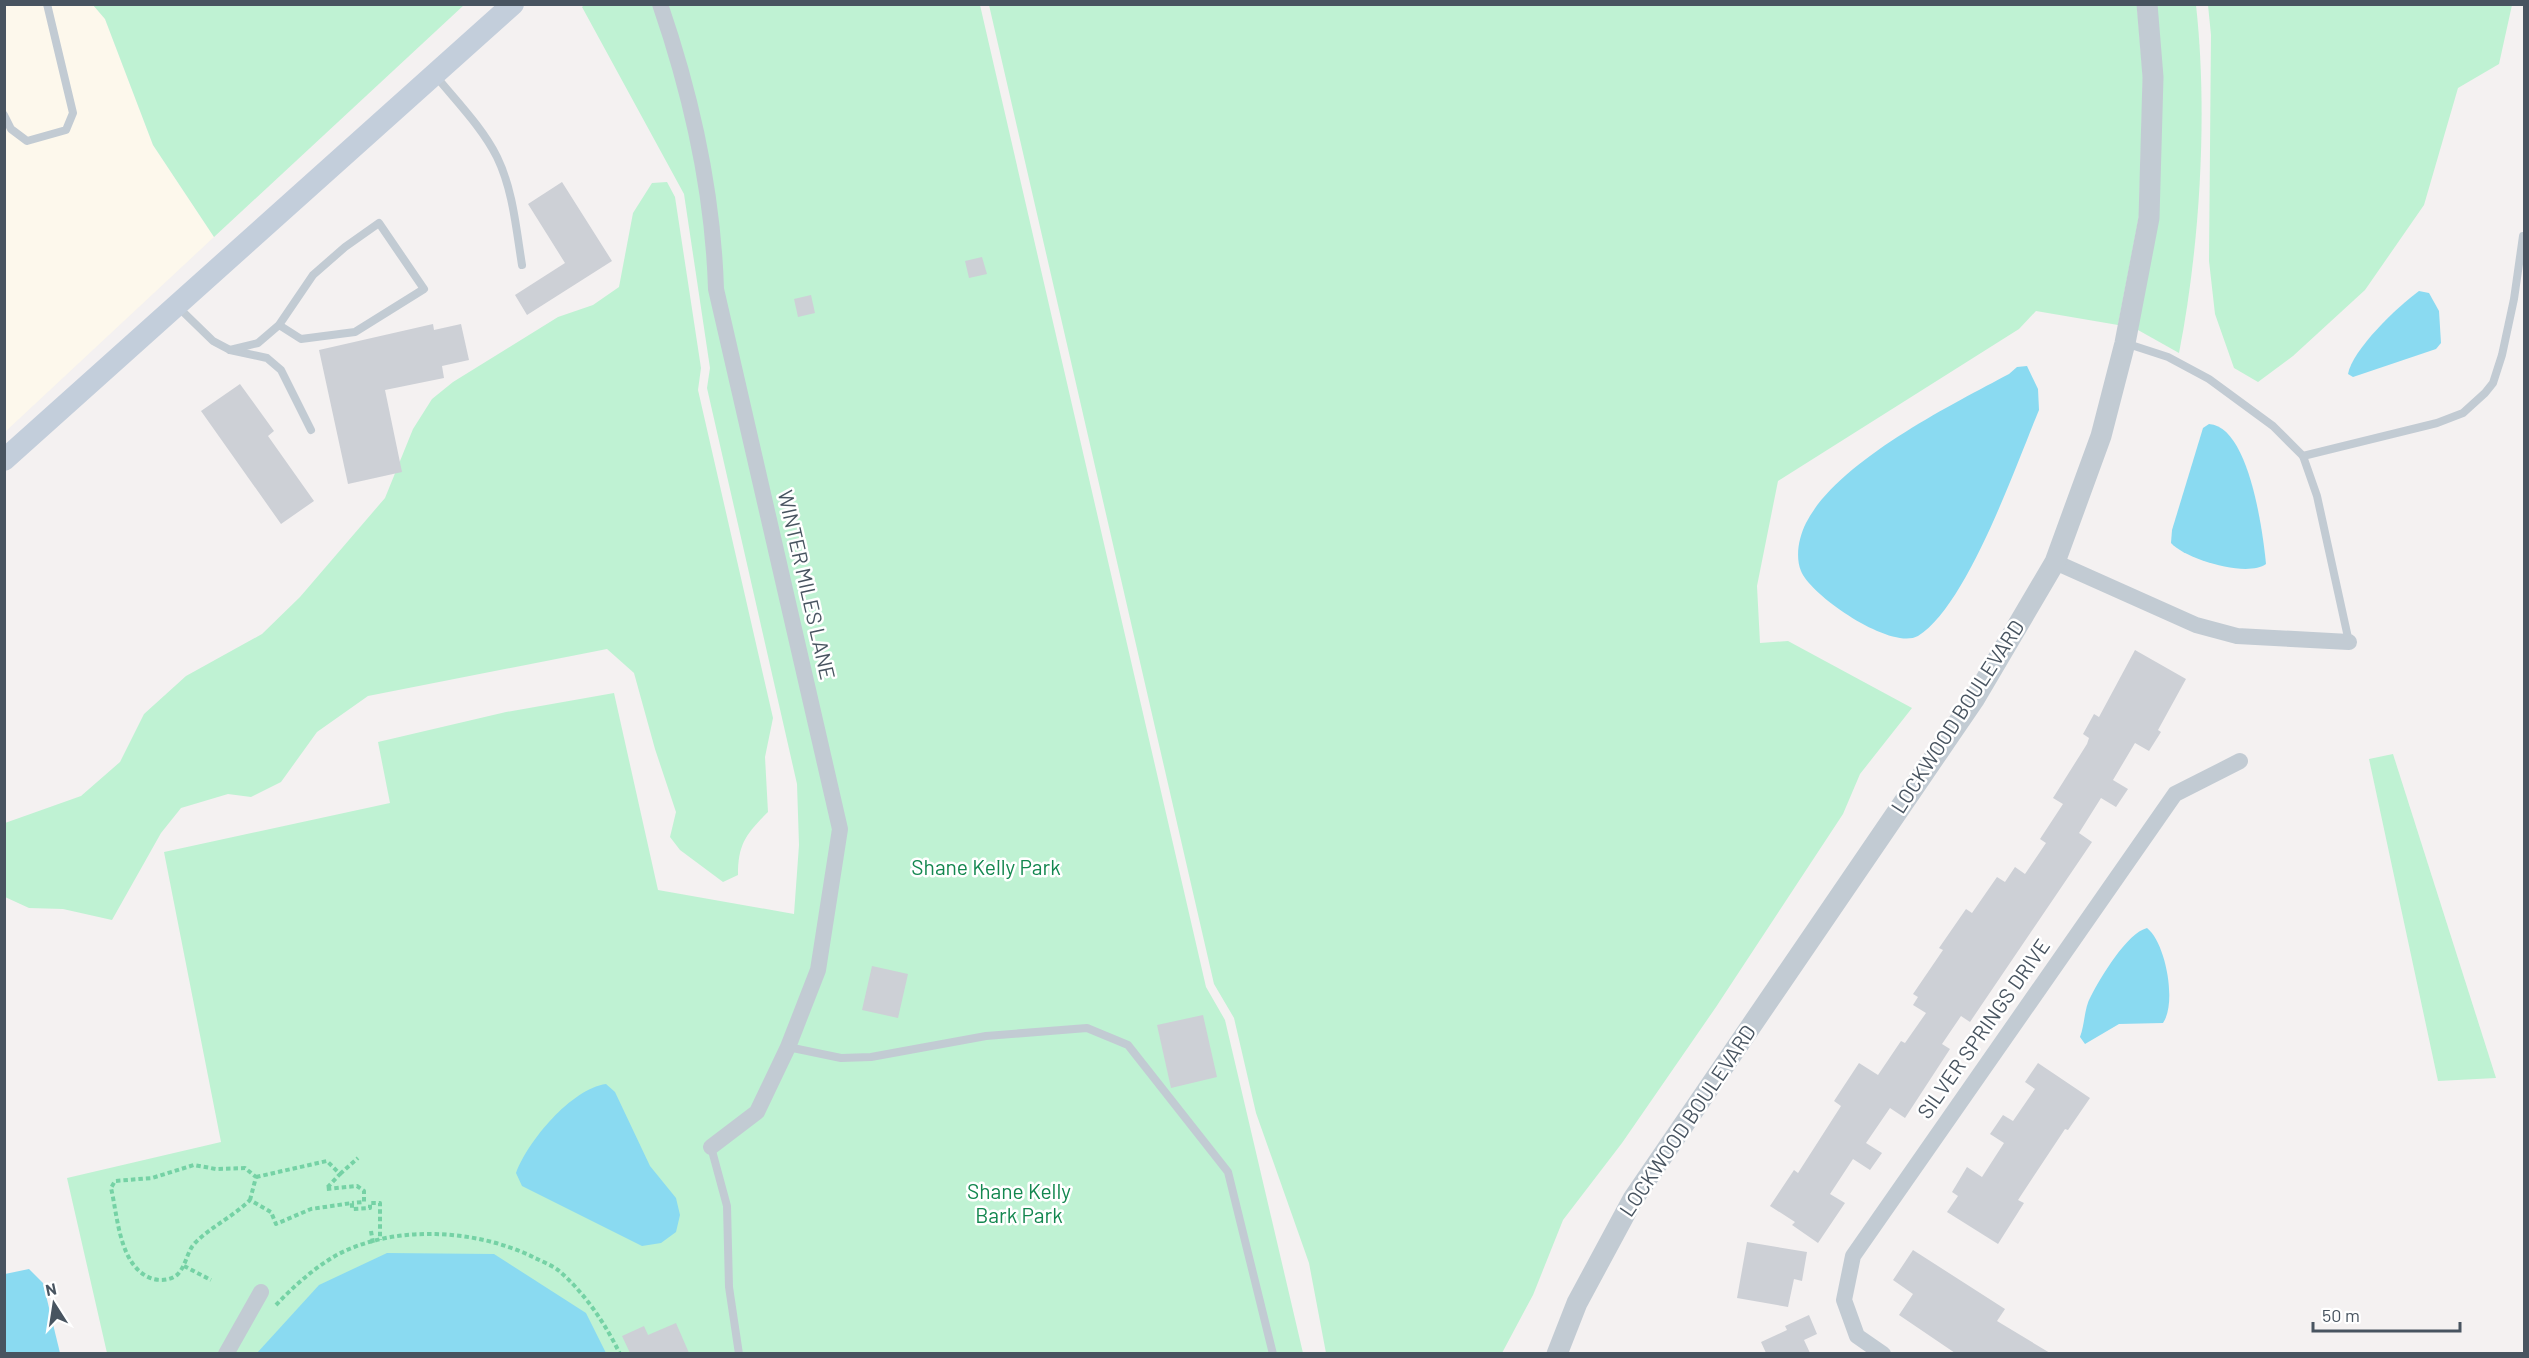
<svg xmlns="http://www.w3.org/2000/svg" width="2529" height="1358" font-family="Barlow,sans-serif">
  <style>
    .commercial { fill: #fdf8ec }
    .green { fill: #bff2d3 }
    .water { fill: #8adaf1 }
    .building { fill: #cdd0d6 }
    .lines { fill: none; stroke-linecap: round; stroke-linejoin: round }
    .path { stroke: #75d2a5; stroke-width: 4; stroke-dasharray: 4.5 3; stroke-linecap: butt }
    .service { stroke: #c2cbd3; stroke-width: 8 }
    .minor { stroke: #c2cbd3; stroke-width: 16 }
    .tertiary { stroke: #c2cbd3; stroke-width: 21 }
    .secondary { stroke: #c3cedb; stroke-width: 22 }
    .labels { text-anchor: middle; stroke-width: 5; stroke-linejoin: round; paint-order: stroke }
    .street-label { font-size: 21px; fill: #485460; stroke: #fff }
    .park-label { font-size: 21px; fill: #13874f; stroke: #fff }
  </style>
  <rect width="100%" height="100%" fill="#f4f1f1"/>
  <!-- commercial -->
  <polygon class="commercial" points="5,5 93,5 105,19 153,145 214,237 5,432"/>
  <!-- green -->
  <g class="green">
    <polygon points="585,4 980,5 1206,987 1225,1020 1303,1353 107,1353 67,1178 221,1142 164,852 390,803 378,742 506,712 614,693 658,890 794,914 799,845 797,784 707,388 710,368 684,194 582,7"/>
    <polygon points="93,5 464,5 214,237 153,145 105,19"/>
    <polygon points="989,5 2137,5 2143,77 2139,216 2118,325 2036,311 2019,329 1778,481 1757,586 1760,643 1788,641 1912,708 1860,774 1843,814 1716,1007 1622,1143 1563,1220 1533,1295 1502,1353 1326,1353 1309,1263 1256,1113 1234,1018 1214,984"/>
    <path d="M2157 5H2196C2208 113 2200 246 2179 353L2138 330Z"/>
    <polygon points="2208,5 2512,5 2499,64 2458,88 2424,205 2365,290 2293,356 2258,382 2234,368 2215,314 2209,261 2211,35"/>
    <path d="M667 182 675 197 701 368 698 390 773 718 765 757 768 812C746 834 738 844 738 875L723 882 680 850 670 837 676 812 655 749 634 673 607 649 368 696 317 732 281 782 251 797 228 794 181 808 161 833 112 920 63 909 29 908 5 897V823L81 796 120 762 144 714 186 676 262 634 300 597 385 498 413 429 432 399 453 382 558 317 593 305 619 287 633 213 652 183Z"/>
    <polygon points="2393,754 2496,1078 2438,1081 2369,759"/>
  </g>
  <!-- water -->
  <g class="water">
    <path d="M2419 291 2429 293 2439 311 2441 343 2436 349 2353 377 2348 374C2352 350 2398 306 2419 291Z"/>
    <path d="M2027 366 2038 389 2039 410C2016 465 1967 606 1918 636 1891 651 1810 595 1801 571 1795 556 1799 537 1806 523 1837 462 1949 406 2009 374L2017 367Z"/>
    <path d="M2209 424C2249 426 2263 532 2266 564 2247 578 2185 559 2171 543L2172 530 2203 428Z"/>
    <path d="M2147 928C2166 943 2177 1003 2163 1023L2119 1024 2085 1044 2080 1037C2085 1024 2084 1008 2091 996 2101 977 2127 933 2147 928Z"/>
    <path d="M606 1084 615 1092 650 1166 676 1198 680 1215 676 1232 661 1243 642 1246 522 1186 516 1173C528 1141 571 1089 606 1084Z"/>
    <polygon points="387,1253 494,1254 586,1313 606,1353 257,1353 319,1285"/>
    <polygon points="29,1269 43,1283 60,1353 5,1353 5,1274"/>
  </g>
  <!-- building -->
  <g class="building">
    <polygon points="562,182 612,261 527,315 515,295 565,263 528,204"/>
    <polygon points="982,257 987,274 969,278 965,261"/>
    <polygon points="811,295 815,313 798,317 794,299"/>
    <polygon points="433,324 434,330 461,324 469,360 442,366 444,378 385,390 402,472 348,484 319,350"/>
    <polygon points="240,384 274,431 268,436 314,501 281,524 201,411"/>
    <polygon points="2135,650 2186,679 2158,730 2161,732 2149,751 2135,743 2113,780 2128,789 2116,807 2101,798 2079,833 2092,842 1970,1022 1961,1016 1942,1044 1950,1049 1905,1118 1890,1108 1866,1143 1882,1153 1870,1170 1853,1159 1830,1194 1845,1203 1818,1243 1792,1225 1795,1222 1770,1206 1794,1170 1798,1173 1841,1106 1834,1101 1859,1063 1878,1075 1901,1041 1905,1043 1926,1013 1913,1005 1918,997 1913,994 1943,950 1939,948 1966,909 1972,913 1997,877 2005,882 2015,867 2025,874 2046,843 2040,839 2063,804 2053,798 2087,744 2089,738 2083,734 2094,714 2099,717"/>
    <polygon points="872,966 908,974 898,1018 862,1010"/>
    <polygon points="1203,1015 1217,1077 1171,1088 1157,1025"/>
    <polygon points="2038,1063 2090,1098 2068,1130 2065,1129 2018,1200 2024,1203 1998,1244 1947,1212 1958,1196 1952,1192 1967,1167 1982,1177 2004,1143 1990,1134 2003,1115 2013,1121 2035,1089 2025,1082"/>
    <polygon points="1747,1242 1807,1252 1802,1281 1794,1279 1788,1307 1737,1298"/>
    <polygon points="1913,1250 2005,1309 1997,1321 2050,1353 1955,1353 1899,1315 1913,1294 1893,1280"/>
    <polygon points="1809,1315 1817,1334 1804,1340 1810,1353 1766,1353 1761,1342 1787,1330 1785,1326"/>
    <polygon points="676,1323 689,1353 630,1353 622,1336 644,1326 648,1335"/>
  </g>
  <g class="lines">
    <!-- path -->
    <g class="path">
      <polyline points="340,1174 358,1158"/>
      <polyline points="256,1177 327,1161 340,1174 326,1189 357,1186 364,1191 364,1202 352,1203"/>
      <path d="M250 1200 256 1177 245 1168 216 1169 194 1165 152 1178 115 1181 111 1188C118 1217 119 1268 153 1279 161 1281 172 1280 178 1274 187 1264 187 1250 196 1242 212 1226 234 1216 250 1200L271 1212 276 1224 311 1209 352 1203V1209L370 1208V1203H380V1240"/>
      <polyline points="371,1231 373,1243"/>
      <polyline points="184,1266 211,1280"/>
      <path d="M276 1305C293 1287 313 1269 335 1256 393 1224 476 1229 533 1257 541 1261 551 1265 558 1270 584 1292 605 1323 620 1354"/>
    </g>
    <!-- service -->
    <g class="service">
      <path d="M435 75C456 101 482 127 497 157 513 190 516 228 522 265"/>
      <polyline points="4,115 11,129 27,141 66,130 73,113 47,4"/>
      <polyline points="177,306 213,341 230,350 267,358 281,370 311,430"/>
      <polyline points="2125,343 2168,357 2209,379 2273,426 2303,456 2317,496 2349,642"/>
      <polyline points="230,350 258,343 279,325 313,275 345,247 379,223 424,289 355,332 301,339 279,325"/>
      <polyline points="2303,456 2437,423 2463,413 2485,393 2493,383 2502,355 2514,299 2523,236"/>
      <polyline points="788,1047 841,1058 871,1057 986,1036 1087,1028 1128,1045 1228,1172 1273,1354"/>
      <polyline points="711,1147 727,1206 729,1287 739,1354"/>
    </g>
    <!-- minor -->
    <g class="minor">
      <path d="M660 4C692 97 713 191 716 289L840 829 818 970 788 1047 757 1112 711 1147"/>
      <polyline points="2055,562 2196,625 2237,636 2349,642"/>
      <polyline points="226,1354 261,1292"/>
      <polyline points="1883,1354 1857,1336 1844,1300 1853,1256 2175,794 2240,761"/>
    </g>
    <!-- tertiary -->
    <polyline class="tertiary" points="1557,1354 1577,1303 1633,1199 1975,698 2055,562 2101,436 2125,343 2149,218 2153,77 2147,4"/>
    <!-- secondary -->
    <polyline class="secondary" points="4,460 513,4"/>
  </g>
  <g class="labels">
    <!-- street labels -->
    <g class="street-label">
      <text transform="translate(806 585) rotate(77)" y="7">WINTER MILES LANE</text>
      <text transform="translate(1958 717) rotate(-57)" y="7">LOCKWOOD BOULEVARD</text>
      <text transform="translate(1984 1029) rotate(-55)" y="7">SILVER SPRINGS DRIVE</text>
      <text transform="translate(1688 1121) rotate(-56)" y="7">LOCKWOOD BOULEVARD</text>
    </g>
    <!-- park labels -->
    <g class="park-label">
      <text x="986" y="875">Shane Kelly Park</text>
      <text x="1019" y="1199">Shane Kelly<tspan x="1019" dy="24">Bark Park</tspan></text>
    </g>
  </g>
  <!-- border -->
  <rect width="2529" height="1358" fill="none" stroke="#485460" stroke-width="12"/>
  <!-- north arrow -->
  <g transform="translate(54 1304) rotate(348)" stroke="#ffffff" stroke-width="4.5" paint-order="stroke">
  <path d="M0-4.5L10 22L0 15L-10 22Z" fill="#485460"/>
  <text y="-9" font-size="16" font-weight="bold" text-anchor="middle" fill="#485460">N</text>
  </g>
  <!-- scale -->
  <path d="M2313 1322v9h147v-9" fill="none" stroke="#485460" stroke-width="3"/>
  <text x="2322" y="1322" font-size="18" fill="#485460" stroke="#ffffff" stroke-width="4.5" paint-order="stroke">50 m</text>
</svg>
